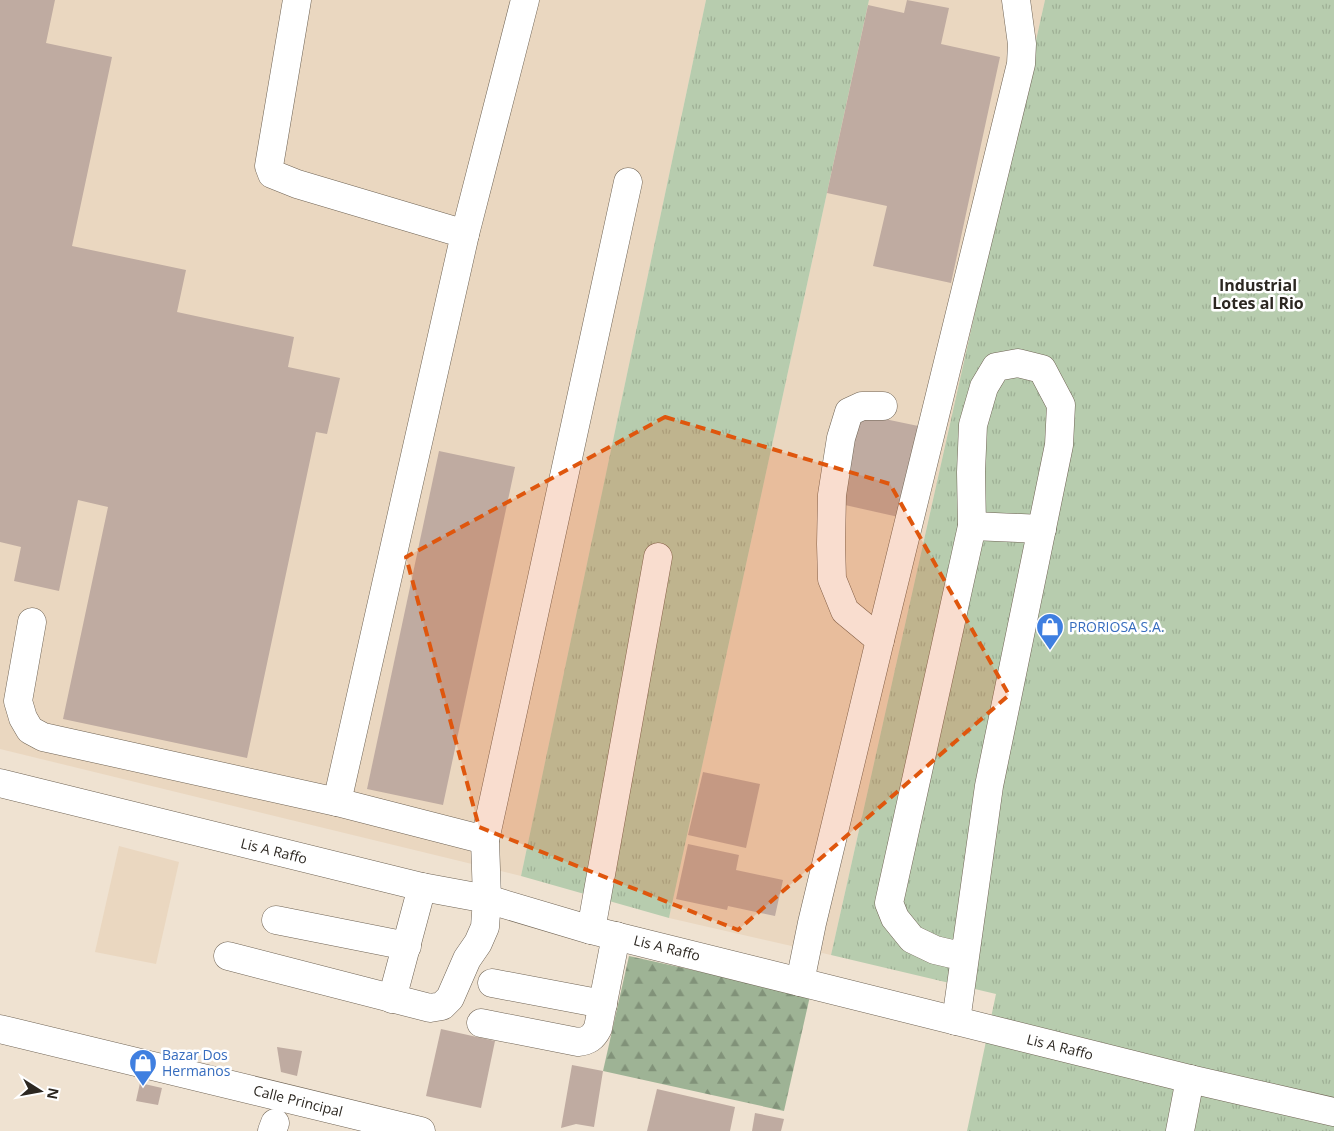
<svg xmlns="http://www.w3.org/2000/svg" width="1334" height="1131" font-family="'Open Sans',sans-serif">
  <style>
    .built { fill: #ead7c0 }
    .grass { fill: url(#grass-tufts) }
    .forest { fill: url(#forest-firs) }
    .building { fill: #bfaba1 }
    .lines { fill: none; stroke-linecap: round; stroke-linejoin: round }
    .minor-casing { stroke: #6f6354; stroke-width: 29 }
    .minor { stroke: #fff; stroke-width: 28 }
    .marked { fill: #df560d; fill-opacity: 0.2; stroke: #df560d; stroke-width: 4; stroke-dasharray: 10 6; stroke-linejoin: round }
    .labels { text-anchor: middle; stroke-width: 5; stroke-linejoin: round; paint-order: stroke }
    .shop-label { font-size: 14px; fill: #366cbe; stroke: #fff; text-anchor: start }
    .street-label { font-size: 14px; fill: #2c2721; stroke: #fff }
    .quarter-label { font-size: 16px; font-weight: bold; fill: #2c2721; stroke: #fff }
  </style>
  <defs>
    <pattern id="grass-tufts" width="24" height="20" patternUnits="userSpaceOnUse" patternTransform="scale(1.25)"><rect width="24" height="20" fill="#b7ccae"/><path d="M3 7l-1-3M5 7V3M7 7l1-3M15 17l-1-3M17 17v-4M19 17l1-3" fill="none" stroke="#9eaf95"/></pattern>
    <pattern id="forest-firs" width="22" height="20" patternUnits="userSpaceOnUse" patternTransform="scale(1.25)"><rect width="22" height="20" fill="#9eb395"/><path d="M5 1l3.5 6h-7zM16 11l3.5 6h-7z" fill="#819279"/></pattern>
  </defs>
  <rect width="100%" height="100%" fill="#efe2d1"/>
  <!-- built -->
  <g class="built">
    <polygon points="0,0 706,0 521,876 0,749"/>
    <polygon points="869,0 1045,0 831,955 669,918"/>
    <polygon points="119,846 179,862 156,964 95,952"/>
  </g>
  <!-- grass -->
  <g class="grass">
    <polygon points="706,0 869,0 669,918 521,876"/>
    <polygon points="1045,0 1334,0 1334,1131 967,1131 996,994 831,955"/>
  </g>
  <!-- forest -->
  <polygon class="forest" points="629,956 810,996 784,1111 603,1071"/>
  <!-- building -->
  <g class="building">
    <polygon points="0,0 55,0 46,43 112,57 72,246 186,270 177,312 294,337 288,367 340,378 327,434 316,432 247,758 63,719 108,507 78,500 59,591 14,581 21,547 0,542"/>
    <polygon points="907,0 949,8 941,44 1000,57 951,283 873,266 887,206 827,193 868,5 904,13"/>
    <polygon points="856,413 923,427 903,518 836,503"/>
    <polygon points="439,451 515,467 443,805 367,789"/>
    <polygon points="703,772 760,784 746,848 688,835"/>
    <polygon points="688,844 739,855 736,870 783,880 775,916 728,906 727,910 676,899"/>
    <polygon points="441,1029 495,1041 481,1108 426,1096"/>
    <polygon points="277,1047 302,1051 297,1076 281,1072"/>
    <polygon points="572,1065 603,1071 594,1127 576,1124 561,1128"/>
    <polygon points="140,1083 162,1088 158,1105 136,1101"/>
    <polygon points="657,1089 735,1107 730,1131 647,1131"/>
    <polygon points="755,1113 784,1119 781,1131 752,1131"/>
  </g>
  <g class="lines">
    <defs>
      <g id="minor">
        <polyline points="297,0 269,166 272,174 297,184 465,234 337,802 485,840"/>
        <polyline points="465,234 525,0"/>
        <polyline points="972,526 1042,529"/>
        <polyline points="32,622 18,701 23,718 30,730 43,737 337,802"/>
        <polyline points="880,640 845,611 832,579 831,544 832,495 841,438 849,412 862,406 883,406"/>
        <polyline points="0,783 422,887 487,899 591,930 1190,1079 1334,1112"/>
        <polyline points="276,920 407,946"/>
        <polyline points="591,930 658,557"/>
        <polyline points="228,956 430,1008 442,1006 450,998 467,959 478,943 485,927 487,899 485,840 628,182"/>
        <polyline points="800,982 812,923 880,640 1021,64 1022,44 1016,0"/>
        <polyline points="492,983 603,1004"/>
        <polyline points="392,999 422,887"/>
        <polyline points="956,1021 989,786 1059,445 1061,405 1042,369 1018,363 996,367 984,387 973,425 971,472 972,526 889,903 895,918 912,939 935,950 965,957"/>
        <path d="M481 1023 578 1042C588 1041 593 1038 598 1028L616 936"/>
        <polyline points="0,1029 421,1131"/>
        <polyline points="272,1131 275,1123"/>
        <polyline points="1180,1131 1190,1079"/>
      </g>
    </defs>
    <!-- minor casing -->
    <use href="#minor" class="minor-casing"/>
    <!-- minor -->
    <use href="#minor" class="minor"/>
  </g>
  <!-- marked area -->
  <path class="marked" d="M665 417 890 484 1009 695 738 930 479 827 406 557Z"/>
  <!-- icons -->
  <defs>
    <symbol id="shop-pin" viewBox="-11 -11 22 30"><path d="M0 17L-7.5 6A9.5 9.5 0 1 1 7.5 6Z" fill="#3f7fe0" stroke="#fff"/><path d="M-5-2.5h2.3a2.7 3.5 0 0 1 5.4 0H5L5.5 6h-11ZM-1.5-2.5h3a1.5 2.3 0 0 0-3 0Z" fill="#fff"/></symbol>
  </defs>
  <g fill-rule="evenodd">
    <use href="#shop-pin" x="1034" y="611" width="32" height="43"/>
    <use href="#shop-pin" x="127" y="1047" width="32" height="43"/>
  </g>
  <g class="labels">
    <!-- shop labels -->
    <g class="shop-label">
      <text x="1069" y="632">PRORIOSA S.A.</text>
      <text x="162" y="1060">Bazar Dos<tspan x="162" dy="16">Hermanos</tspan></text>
    </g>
    <!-- street labels -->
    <g class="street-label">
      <text transform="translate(274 851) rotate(14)" y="5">Lis A Raffo</text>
      <text transform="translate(667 948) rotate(14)" y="5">Lis A Raffo</text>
      <text transform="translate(1060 1047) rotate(14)" y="5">Lis A Raffo</text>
      <text transform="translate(298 1101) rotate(14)" y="5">Calle Principal</text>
    </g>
    <!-- quarter labels -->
    <g class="quarter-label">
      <text x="1258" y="291">Industrial<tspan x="1258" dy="18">Lotes al Rio</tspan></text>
    </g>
  </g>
  <!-- north arrow -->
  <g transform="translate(40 1091) rotate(101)" stroke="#ffffff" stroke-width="4" paint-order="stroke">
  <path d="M0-4L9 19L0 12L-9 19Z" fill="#2c2721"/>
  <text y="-8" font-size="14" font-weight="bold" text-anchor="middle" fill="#2c2721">N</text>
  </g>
</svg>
